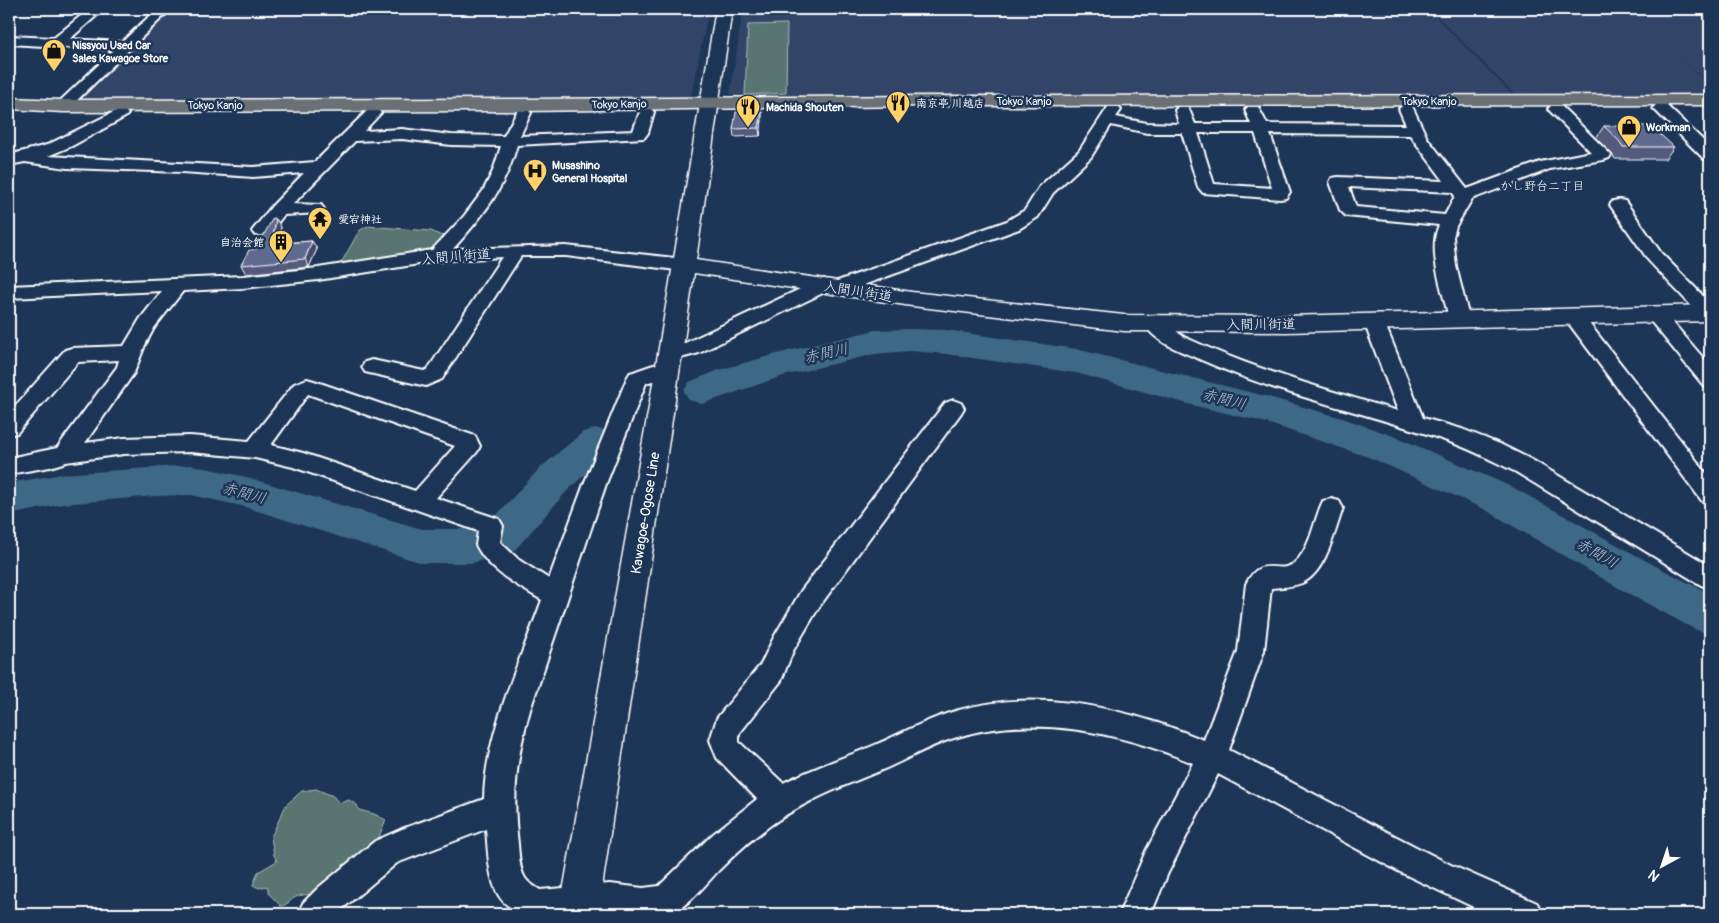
<svg xmlns="http://www.w3.org/2000/svg" width="1719" height="923" font-family="Pangolin,'Klee One',sans-serif">
  <style>
    .built { fill: #314568 }
    .green { fill: #587471; stroke: #acbab8 }
    .lines { fill: none; stroke-linecap: round; stroke-linejoin: round }
    .river { fill: #3e6786; fill-rule: evenodd }
    .street-casing { stroke: #fff; stroke-width: 4 }
    .secondary-casing { stroke: #fff; stroke-width: 3 }
    .highway-casing { stroke: #fff; stroke-width: 3 }
    .street { fill: #1d3557; fill-rule: evenodd }
    .secondary { fill: #1d3557; fill-rule: evenodd }
    .highway { fill: #6a7074; fill-rule: evenodd }
    .wall { fill: #535a7c; stroke: #fff }
    .shaded-wall { fill: #434a65; stroke: #fff }
    .building { fill: #606990; stroke: #fff }
    .labels { text-anchor: middle; stroke-width: 5; stroke-linejoin: round; paint-order: stroke }
    .far-poi-label { font-size: 11px; font-weight: bold; fill: #fff; stroke: #1d3557; text-anchor: start }
    .far-street-label { font-size: 11px; fill: #fff; stroke: #1d3557 }
    .far-neighbourhood-label { font-size: 12px; fill: #fff; stroke: #1d3557 }
    .street-label { font-size: 14px; fill: #fff; stroke: #1d3557 }
    .water-label { font-size: 15px; font-style: italic; fill: #b2c2cf; stroke: #1d3557 }
  </style>
  <rect width="100%" height="100%" fill="#1d3557"/>
  <filter id="ink" filterUnits="userSpaceOnUse"><feTurbulence type="fractalNoise" baseFrequency=".02" numOctaves="2"/><feDisplacementMap in="SourceGraphic" scale="10" xChannelSelector="R" yChannelSelector="G"/><feConvolveMatrix kernelMatrix="1 2 1 2 8 2 1 2 1" color-interpolation-filters="sRGB"/></filter>
  <g filter="url(#ink)">
    <!-- built -->
    <g class="built">
      <polygon points="173,9 709,9 691,96 687,98 80,99"/>
      <polygon points="743,9 1428,9 1512,94 737,98 730,94"/>
      <polygon points="1430,9 1710,9 1710,83 1678,58 1710,84 1710,93 1514,94"/>
    </g>
    <!-- green -->
    <g class="green">
      <polygon points="787,24 786,93 745,95 748,25"/>
      <polygon points="367,226 431,231 446,238 435,252 340,265 359,231"/>
      <path d="M316 789 333 796 339 803 349 800 357 805 359 810 374 814 386 820 380 834 378 851 322 897C314 895 305 893 296 897 290 900 288 905 281 906L269 894 267 886 259 888 253 885 258 872 277 861 274 855 271 837 286 805 302 791Z"/>
    </g>
    <g class="lines">
      <!-- river -->
      <g class="river">
        <polygon points="910,329 946,330 1076,349 1269,397 1342,418 1399,438 1512,487 1652,564 1710,594 1710,634 1694,629 1622,590 1484,509 1371,458 1267,423 1192,405 1076,373 946,354 910,351 875,354 783,376 702,404 689,400 684,391 689,382 719,370 780,353 875,330"/>
        <polygon points="596,428 609,432 615,442 609,452 567,491 513,552 498,557 490,554 488,558 473,563 422,563 242,506 191,495 155,496 63,504 9,515 9,483 63,474 191,465 242,476 422,529 473,529 481,532 539,469 583,432"/>
      </g>
      <defs>
        <g id="street">
          <polygon points="89,9 104,9 70,39 122,42 157,9 171,9 68,109 58,109 55,106 58,103 114,50 9,44 9,36 54,38"/>
          <polygon points="1661,103 1666,105 1710,147 1710,161 1704,159 1653,108 1656,105"/>
          <path d="M1407 104 1412 106 1427 138 1467 189 1540 162 1591 152 1548 109 1551 106H1561L1611 155 1609 158 1603 160 1550 169 1472 199 1456 226 1453 237 1456 266 1469 318 1466 323 1459 324 1452 323 1449 318C1443 292 1427 250 1439 225L1346 216 1340 210 1330 182 1332 178 1338 177 1444 181 1410 135 1270 134 1290 192 1286 198 1280 199 1203 193 1198 187 1182 133H1147L1111 125 1091 157 1053 193 1038 217 1019 229 844 292 837 294 829 290 699 353 670 361 663 359 660 354 663 349 685 343 817 281 824 279 832 283 1007 221 1025 210 1040 186 1079 151 1108 107H1118L1121 110 1116 117 1147 123 1179 124 1175 110 1178 107H1188L1195 124H1251L1245 110 1248 107H1258L1267 124 1406 125 1399 109 1402 106ZM1198 133H1255L1272 188 1214 184ZM1349 187 1452 192 1455 196 1445 215 1356 207Z"/>
          <path d="M646 107 651 109 654 112 648 133 644 138 517 145C505 189 483 216 453 249L566 246 684 259 690 261 693 265 690 269 684 271 566 256H521L442 379 426 386 365 372 362 367 365 362 372 360 424 371 428 369 502 257 438 261 318 280 243 288 183 291 154 328 145 345 134 373 85 443 124 438 190 436 249 441 294 384 307 379 314 381 475 436 480 446 477 452 436 498 499 519 503 526 500 542 519 560 549 579 584 484 627 378 630 373C643 369 661 360 675 364L678 369 675 374 646 383 606 484 530 710C516 760 512 792 518 844 519 854 519 869 525 878 528 883 534 886 540 890L610 884 643 888 659 886 713 834 757 799 717 758 710 740 717 718 761 664 774 637 801 591 945 403 953 400 961 403 964 408 961 413 819 607 793 651 781 681 739 734V742L783 783C813 768 844 758 875 745 903 733 929 718 959 710 1040 687 1128 709 1204 740L1238 651 1246 584C1261 554 1277 575 1293 564 1311 550 1313 521 1323 501L1331 499 1339 501 1343 508C1335 530 1326 573 1302 583 1292 587 1282 587 1271 588L1264 651 1229 750 1451 865 1537 903 1542 914 1486 913 1400 872 1218 774 1168 873 1151 914H1119L1146 851 1193 763C1119 732 1032 713 954 738 928 746 906 760 882 770 841 787 803 801 767 828 750 840 734 855 719 870 703 887 690 905 669 914H520C512 909 504 904 499 896 488 878 488 849 486 829L397 863 336 914H298L303 903 318 888 375 841 402 829 484 799C485 735 520 661 542 600 518 586 489 571 476 545L478 531 293 467 255 458 190 452 124 454 66 462 50 467 9 474V458L57 448 117 367 119 360 78 362 17 433 9 435V413L65 350 72 348 124 346 140 319 162 291 9 298V286L243 276 318 268 432 250 464 216 483 191 493 171 501 146 451 145 402 139 355 141 293 204 321 205 324 209 321 213 284 215C275 225 269 238 255 235L252 231 272 206 304 173 253 177 182 172 67 168 25 162 9 165V155L47 145 120 109 125 111 128 114 125 117 72 146 48 156 253 167 315 162 368 110H378L381 113 364 131 402 129 451 135 504 136 518 110H528L531 113 520 136 633 131 641 109ZM308 394 455 446 415 491 303 453 271 445Z"/>
          <polygon points="1619,200 1625,201 1661,253 1710,303 1710,319 1702,317 1649,261 1610,205 1613,201"/>
          <polygon points="1656,309 1663,311 1710,366 1710,387 1703,385 1649,319 1646,315 1649,311"/>
          <polygon points="1574,311 1581,313 1710,478 1710,504 1702,501 1564,317 1567,313"/>
          <path d="M1374 316 1381 317 1384 322 1423 418 1462 429 1500 444 1532 460 1710 566V588L1701 585 1516 472C1493 461 1471 449 1447 441 1365 412 1279 395 1199 359 1181 351 1156 343 1145 325L1148 320C1163 316 1172 329 1184 337 1192 341 1201 344 1209 348 1270 374 1335 392 1398 411L1364 322 1367 317Z"/>
        </g>
        <polygon id="secondary" points="716,9 732,9 696,260 912,292 1124,315 1286,316 1710,305 1710,321 1286,332 1124,331 912,306 694,273 598,914 559,914 649,407"/>
        <polygon id="highway" points="1710,95 1710,105 926,106 523,111 63,112 9,109 9,98 63,100 523,99 926,96"/>
      </defs>
      <!-- street casing -->
      <use href="#street" class="street-casing"/>
      <!-- secondary casing -->
      <use href="#secondary" class="secondary-casing"/>
      <!-- highway casing -->
      <use href="#highway" class="highway-casing"/>
      <!-- street -->
      <use href="#street" class="street"/>
      <!-- secondary -->
      <use href="#secondary" class="secondary"/>
      <!-- highway -->
      <use href="#highway" class="highway"/>
    </g>
    <!-- wall -->
    <g class="wall">
      <polygon points="762,120 760,136 734,137 733,129"/>
      <polygon points="1604,126 1674,147 1665,159 1615,159 1612,154 1596,138"/>
      <polygon points="276,219 281,227 278,243 312,241 317,249 309,267 246,274 241,265 256,249"/>
    </g>
    <!-- shaded-wall -->
    <g class="shaded-wall">
      <polygon points="762,112 762,120 760,136 759,128"/>
      <polygon points="276,219 281,227 277,252 272,244"/>
      <polygon points="312,241 317,249 309,267 305,259"/>
    </g>
    <!-- building -->
    <g class="building">
      <polygon points="736,112 762,112 759,128 733,129"/>
      <polygon points="1604,126 1651,126 1674,147 1623,147 1620,142"/>
      <polygon points="273,218 276,219 272,244 312,241 305,259 241,265 249,250 256,249"/>
    </g>
  </g>
  <!-- icons -->
  <defs>
    <symbol id="shop-pin" viewBox="-11 -11 22 30"><path d="M0 17L-7.5 6A9.5 9.5 0 1 1 7.5 6Z" fill="#ffd166" stroke="#1d3557"/><path d="M-5-2.5h2.3a2.7 3.5 0 0 1 5.4 0H5L5.5 6h-11ZM-1.5-2.5h3a1.5 2.3 0 0 0-3 0Z" fill="#111"/></symbol>
    <symbol id="restaurant-pin" viewBox="-11 -11 22 30"><path d="M0 17L-7.5 6A9.5 9.5 0 1 1 7.5 6Z" fill="#ffd166" stroke="#1d3557"/><path d="M-5-6h1v4h1v-4h1v4h1v-4h1v5L-1.5 .5V6h-2V.5L-5-1ZM5-6V6H3V1.5H1.5Q1.5-4 5-6Z" fill="#111"/></symbol>
    <symbol id="hospital-pin" viewBox="-11 -11 22 30"><path d="M0 17L-7.5 6A9.5 9.5 0 1 1 7.5 6Z" fill="#ffd166" stroke="#1d3557"/><path d="M-5-5h3v3.5h4V-5h3V5h-3V1.5h-4V5h-3Z" fill="#111"/></symbol>
    <symbol id="temple-pin" viewBox="-11 -11 22 30"><path d="M0 17L-7.5 6A9.5 9.5 0 1 1 7.5 6Z" fill="#ffd166" stroke="#1d3557"/><path d="M0-6L5-2H3V0L6.5 2.5H4V6H1.5V3h-3V6H-4V2.5H-6.5L-3 0V-2H-5Z" fill="#111"/></symbol>
    <symbol id="building-pin" viewBox="-11 -11 22 30"><path d="M0 17L-7.5 6A9.5 9.5 0 1 1 7.5 6Z" fill="#ffd166" stroke="#1d3557"/><path d="M-4-6H4V6H1V3H-1V6H-4ZM-2.5-4.3h1.7v1.8h-1.7ZM.8-4.3h1.7v1.8H.8ZM-2.5-1h1.7V.8h-1.7ZM.8-1h1.7V.8H.8Z" fill="#111"/></symbol>
  </defs>
  <g fill-rule="evenodd">
    <use href="#shop-pin" x="40" y="37" width="28" height="38"/>
    <use href="#restaurant-pin" x="884" y="89" width="28" height="38"/>
    <use href="#restaurant-pin" x="734" y="93" width="28" height="38"/>
    <use href="#shop-pin" x="1615" y="113" width="28" height="38"/>
    <use href="#hospital-pin" x="521" y="157" width="28" height="38"/>
    <use href="#temple-pin" x="306" y="205" width="28" height="38"/>
    <use href="#building-pin" x="267" y="228" width="28" height="38"/>
  </g>
  <g class="labels">
    <!-- far-poi labels -->
    <g class="far-poi-label">
      <text x="72" y="49">Nissyou Used Car<tspan x="72" dy="13">Sales Kawagoe Store</tspan></text>
      <text x="916" y="107">南京亭 川越店</text>
      <text x="766" y="111">Machida Shouten</text>
      <text x="1646" y="131">Workman</text>
      <text x="552" y="169">Musashino<tspan x="552" dy="13">General Hospital</tspan></text>
      <text x="338" y="223">愛宕神社</text>
      <text x="264" y="246" text-anchor="end">自治会館</text>
    </g>
    <!-- far-street labels -->
    <g class="far-street-label">
      <text x="1024" y="105">Tokyo Kanjo</text>
      <text x="1429" y="105">Tokyo Kanjo</text>
      <text transform="translate(619 104) rotate(-1)" y="4">Tokyo Kanjo</text>
      <text x="215" y="109">Tokyo Kanjo</text>
    </g>
    <!-- far-neighbourhood labels -->
    <g class="far-neighbourhood-label">
      <text x="1542" y="190">かし野台二丁目</text>
    </g>
    <!-- street labels -->
    <g class="street-label">
      <text transform="translate(456 256) rotate(-5)" y="5">入間川街道</text>
      <text transform="translate(858 291) rotate(9)" y="5">入間川街道</text>
      <text transform="translate(1261 324) rotate(-1)" y="5">入間川街道</text>
      <text transform="translate(645 513) rotate(-81)" y="5">Kawagoe-Ogose Line</text>
    </g>
    <!-- water labels -->
    <g class="water-label">
      <text transform="translate(826 353) rotate(-13)" y="5">赤間川</text>
      <text transform="translate(1224 399) rotate(14)" y="5">赤間川</text>
      <text transform="translate(244 493) rotate(15)" y="5">赤間川</text>
      <text transform="translate(1597 553) rotate(29)" y="5">赤間川</text>
    </g>
  </g>
  <!-- margin -->
  <rect width="1719" height="923" fill="none" stroke="#1d3557" stroke-width="30"/>
  <rect x="15" y="15" width="1689" height="893" fill="none" stroke="#fff" stroke-width="2" filter="url(#ink)"/>
  <!-- north arrow -->
  <g transform="translate(1662 866) rotate(220)" stroke="#1d3557" stroke-width="4" paint-order="stroke">
  <path d="M0-4L9 19L0 12L-9 19Z" fill="#ffffff"/>
  <text y="-8" font-size="14" font-weight="bold" text-anchor="middle" fill="#ffffff">N</text>
  </g>
</svg>
